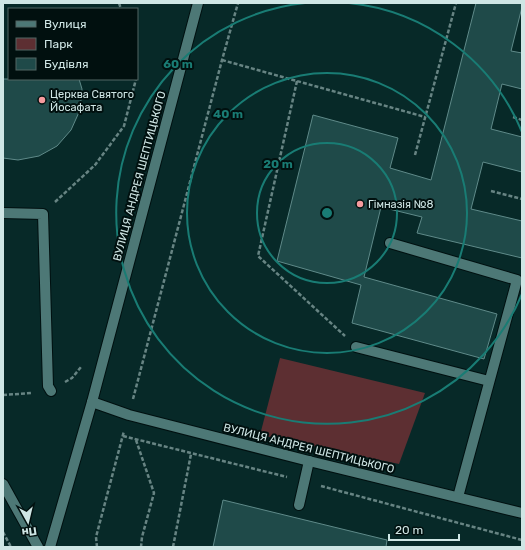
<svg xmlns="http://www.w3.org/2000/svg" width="525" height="550" font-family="Rubik,sans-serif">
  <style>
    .green { fill: #5d2f32 }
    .building { fill: #1f4a49; stroke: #5f8a89 }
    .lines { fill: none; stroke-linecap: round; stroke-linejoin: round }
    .service-casing { stroke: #001010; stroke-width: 12 }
    .minor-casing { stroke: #001010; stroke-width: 12 }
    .path { stroke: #678483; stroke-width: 2.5; stroke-dasharray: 4 2; stroke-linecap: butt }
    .service { stroke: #4d7876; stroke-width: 10 }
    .minor { stroke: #4d7876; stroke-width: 10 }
    .ring { fill: none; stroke: #197c74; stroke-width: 2 }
    .poi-dot { fill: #f59b9e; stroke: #01100f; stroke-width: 1.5 }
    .labels { text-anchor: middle; stroke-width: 4; stroke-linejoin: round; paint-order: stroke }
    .poi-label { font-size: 11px; fill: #cfe6e5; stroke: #01100f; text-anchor: start }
    .street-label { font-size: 11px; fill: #cfe6e5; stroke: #01100f }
    .centre { fill: #197c74; stroke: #01100f; stroke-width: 2 }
    .ring-label { font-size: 12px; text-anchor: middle; font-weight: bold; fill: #197c74; stroke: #01100f; stroke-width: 4; stroke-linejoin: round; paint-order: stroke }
  </style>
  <rect width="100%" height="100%" fill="#072928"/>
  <!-- green -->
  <polygon class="green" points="280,358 425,393 399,464 260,435"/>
  <!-- building -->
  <g class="building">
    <polygon points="476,3 522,3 522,7 511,51 522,53 522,89 502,84 491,129 522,137 522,172 483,162 471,209 522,221 522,258 417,233 422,217 381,207 364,277 497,314 484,359 352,323 361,285 277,261 313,115 398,138 390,168 431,180"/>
    <polygon points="3,79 79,79 82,89 80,110 71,130 57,146 39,156 18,160 3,158"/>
    <polygon points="223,500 387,540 386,547 213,547"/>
  </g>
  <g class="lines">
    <defs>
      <g id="service">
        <polyline points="3,213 43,214 48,386 51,391"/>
        <polyline points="390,243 517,280 458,497"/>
        <polyline points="356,347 489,381"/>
        <polyline points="299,505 309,461"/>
      </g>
      <g id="minor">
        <polyline points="92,402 129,415 309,461 522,513"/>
        <polyline points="3,484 38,547"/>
        <polyline points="50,547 92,402 198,3"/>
      </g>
    </defs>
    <!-- service casing -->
    <use href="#service" class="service-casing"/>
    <!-- minor casing -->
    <use href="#minor" class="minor-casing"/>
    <!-- path -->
    <g class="path">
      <polyline points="119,3 121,9"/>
      <polyline points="222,60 425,117"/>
      <polyline points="297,81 258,256 345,336"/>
      <polyline points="513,117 522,120"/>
      <polyline points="415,155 456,3"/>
      <polyline points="491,191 522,199"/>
      <polyline points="55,202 95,165 124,126 136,79"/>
      <polyline points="65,382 72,378 81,367"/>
      <polyline points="3,395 32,393"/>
      <polyline points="133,399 222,60 238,3"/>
      <polyline points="123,436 287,477"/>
      <polyline points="136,440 154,493 142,537 141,547"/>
      <polyline points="321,486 522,540"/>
      <polyline points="3,532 11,547"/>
      <polyline points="97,547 96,537 124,431"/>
      <polyline points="173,547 191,454"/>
    </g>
    <!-- service -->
    <use href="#service" class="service"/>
    <!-- minor -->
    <use href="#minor" class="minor"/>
  </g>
  <!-- distance rings -->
  <g class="ring">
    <circle cx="327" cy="213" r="70"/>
    <circle cx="327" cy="213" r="140"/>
    <path d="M522 294A211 211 0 1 1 305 3M349 3A211 211 0 0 1 522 132"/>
  </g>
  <!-- markers -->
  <g class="poi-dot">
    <circle cx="42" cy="100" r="4"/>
    <circle cx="360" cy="204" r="4"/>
  </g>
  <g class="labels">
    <!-- poi labels -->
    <g class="poi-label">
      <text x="50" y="98">Церква Святого<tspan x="50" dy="13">Йосафата</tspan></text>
      <text x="368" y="208">Гімназія №8</text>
    </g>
    <!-- street labels -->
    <g class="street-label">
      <text transform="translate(139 176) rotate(-75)" y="4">ВУЛИЦЯ АНДРЕЯ ШЕПТИЦЬКОГО</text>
      <text transform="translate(309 448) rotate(14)" y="4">ВУЛИЦЯ АНДРЕЯ ШЕПТИЦЬКОГО</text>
    </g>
  </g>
  <circle cx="327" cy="213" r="6" class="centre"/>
  <g class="ring-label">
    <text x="178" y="68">60 m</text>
    <text x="228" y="118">40 m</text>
    <text x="278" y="168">20 m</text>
  </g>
  <!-- border -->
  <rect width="525" height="550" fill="none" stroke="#cfe6e5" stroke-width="8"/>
  <!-- legend -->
  <rect x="8" y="8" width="130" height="72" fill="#01100f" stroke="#536665"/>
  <rect x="16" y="21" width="20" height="6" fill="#4d7876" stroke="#536665"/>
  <text x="44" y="28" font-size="12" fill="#cfe6e5">Вулиця</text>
  <rect x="16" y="38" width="20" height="12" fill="#5d2f32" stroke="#536665"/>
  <text x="44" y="48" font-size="12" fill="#cfe6e5">Парк</text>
  <rect x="16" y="58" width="20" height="12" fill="#1f4a49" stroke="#536665"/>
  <text x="44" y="68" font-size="12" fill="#cfe6e5">Будівля</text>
  <!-- north arrow -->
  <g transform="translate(28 522) rotate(172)" stroke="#01100f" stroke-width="3" paint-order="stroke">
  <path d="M0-3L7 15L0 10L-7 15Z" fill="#cfe6e5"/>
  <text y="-6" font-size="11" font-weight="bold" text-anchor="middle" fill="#cfe6e5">Пн</text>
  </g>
  <!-- scale -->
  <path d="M389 534v6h70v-6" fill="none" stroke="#cfe6e5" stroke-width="2"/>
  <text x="395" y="534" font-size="12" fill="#cfe6e5" stroke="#01100f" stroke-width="3" paint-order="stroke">20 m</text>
</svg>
